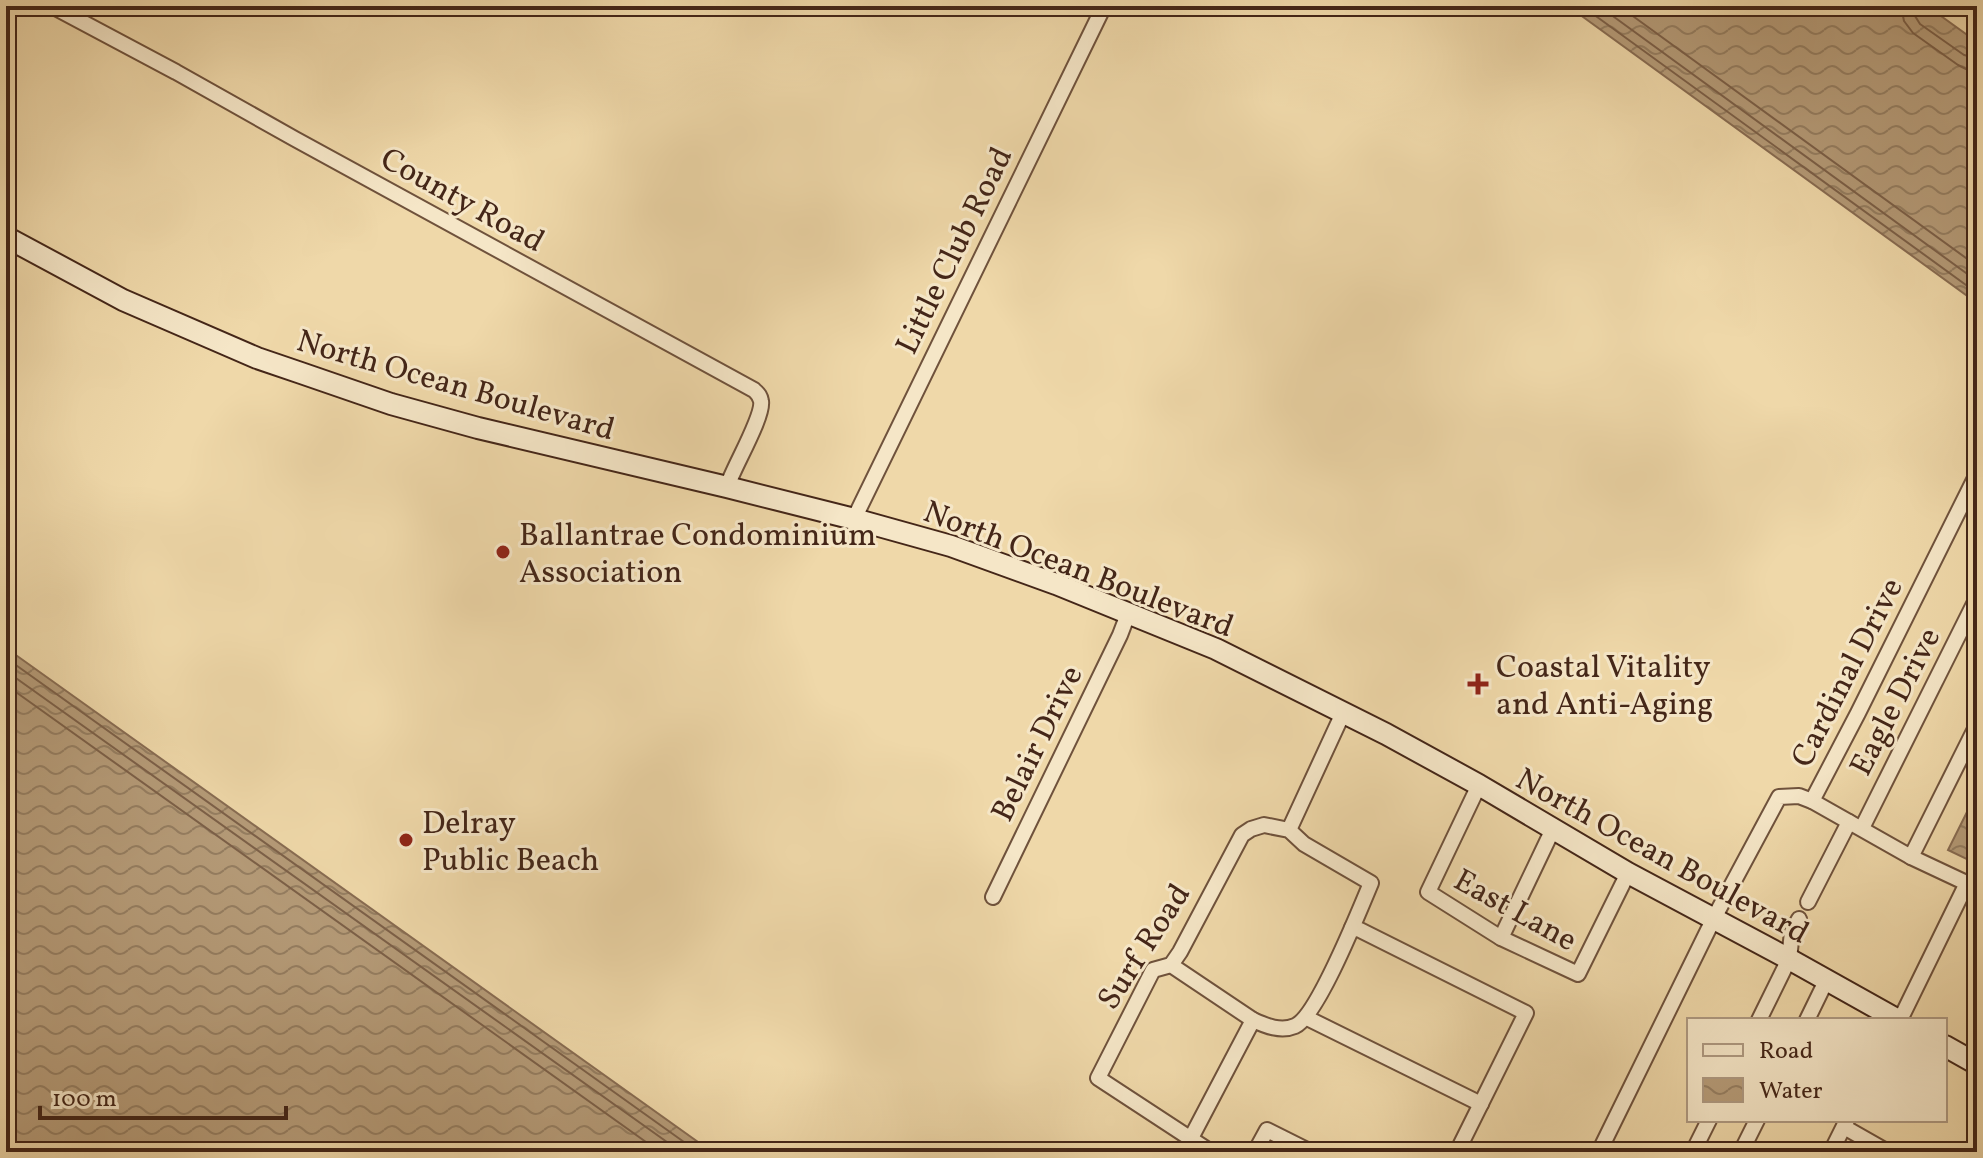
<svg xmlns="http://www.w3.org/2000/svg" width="1983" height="1158" font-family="Vollkorn,serif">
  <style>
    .water { fill: url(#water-waves); stroke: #886c52; stroke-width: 2 }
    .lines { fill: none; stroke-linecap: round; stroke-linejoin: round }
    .shore { stroke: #7c6048; stroke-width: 2 }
    .minor-casing { stroke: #6f523c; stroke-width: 18 }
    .secondary-casing { stroke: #442618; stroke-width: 24 }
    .minor { stroke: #f5e6c7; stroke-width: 14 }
    .secondary { stroke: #f5e6c7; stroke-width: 20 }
    .poi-dot { fill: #8f2418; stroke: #f5e6c7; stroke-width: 3 }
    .labels { text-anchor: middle; stroke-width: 6; stroke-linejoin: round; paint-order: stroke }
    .street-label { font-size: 32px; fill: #442618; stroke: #f5e6c7 }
    .poi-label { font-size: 32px; fill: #442618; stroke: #f5e6c7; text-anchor: start }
  </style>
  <defs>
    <pattern id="water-waves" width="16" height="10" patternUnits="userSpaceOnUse" patternTransform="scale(2)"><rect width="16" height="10" fill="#b59b78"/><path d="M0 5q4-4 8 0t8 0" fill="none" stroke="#957e61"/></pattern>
  </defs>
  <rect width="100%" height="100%" fill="#efd8a9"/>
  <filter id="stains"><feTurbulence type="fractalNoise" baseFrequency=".0025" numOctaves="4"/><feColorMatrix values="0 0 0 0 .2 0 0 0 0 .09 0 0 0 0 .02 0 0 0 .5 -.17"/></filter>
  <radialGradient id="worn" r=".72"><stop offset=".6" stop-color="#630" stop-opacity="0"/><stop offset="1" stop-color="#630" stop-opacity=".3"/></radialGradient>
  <!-- water -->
  <g class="water">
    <polygon points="1568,6 1927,6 1977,42 1977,303"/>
    <polygon points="6,648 712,1152 6,1152"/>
    <polygon points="1977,792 1977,864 1948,850"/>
  </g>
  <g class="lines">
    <!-- shore -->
    <g class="shore">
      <polyline points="1582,6 1977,293"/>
      <polyline points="1599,6 1977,281"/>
      <polyline points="1619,6 1977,266"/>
      <polyline points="1901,6 1904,21 1913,33 1958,65 1966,69 1977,70"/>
      <polyline points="1913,6 1915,16 1920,24 1964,55 1977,58"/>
      <polyline points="6,658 698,1152"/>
      <polyline points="6,671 681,1152"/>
      <polyline points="6,685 660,1152"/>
    </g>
    <defs>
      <g id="minor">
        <path d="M52 6 176 72 295 139 754 390C758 394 760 395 761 401 764 416 733 468 727 487"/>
        <polyline points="6,11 8,6"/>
        <polyline points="854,519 1104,6"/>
        <polyline points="1479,785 1428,892 1501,938 1578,974 1628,873"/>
        <polyline points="1812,801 1858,713 1977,474"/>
        <polyline points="1862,828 1977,598"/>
        <polyline points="1289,830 1343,713"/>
        <polyline points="1911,857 1977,725"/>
        <polyline points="993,897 1120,635 1128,614"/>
        <polyline points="1808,902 1849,822"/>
        <polyline points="1352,928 1360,930 1526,1013 1457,1152"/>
        <polyline points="1501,938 1553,829"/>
        <path d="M1171 965 1253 1020C1266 1026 1281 1032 1295 1026 1317 1017 1360 909 1371 883L1304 844 1289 830 1264 825 1251 829 1242 835 1180 952 1171 965 1153 970 1098 1078 1211 1152"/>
        <polyline points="1307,1018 1481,1104"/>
        <polyline points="1759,1020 1789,959 1792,932 1799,919"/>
        <polyline points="1807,1020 1826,981"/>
        <polyline points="1900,1020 1967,883"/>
        <polyline points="1844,1127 1888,1152"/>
        <polyline points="1191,1138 1253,1020"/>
        <polyline points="1255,1152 1267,1130 1311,1152"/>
        <polyline points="1599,1152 1713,920 1779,797 1799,796 1812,801 1911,857 1977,888"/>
        <polyline points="1693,1152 1709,1120"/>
        <polyline points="1741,1152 1757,1120"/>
        <polyline points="1831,1152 1847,1120"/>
      </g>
      <g id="secondary">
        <polyline points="6,237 123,300 257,358 301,373 391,404 478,428 727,487 854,519 951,546 1056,584 1216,649 1386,734 1479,785 1628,873 1789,959 1898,1020"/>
        <polyline points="1945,1046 1977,1064"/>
      </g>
    </defs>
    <!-- minor casing -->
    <use href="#minor" class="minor-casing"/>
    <!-- secondary casing -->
    <use href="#secondary" class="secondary-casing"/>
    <!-- minor -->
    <use href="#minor" class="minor"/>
    <!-- secondary -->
    <use href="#secondary" class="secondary"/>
  </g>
  <!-- markers -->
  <g class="poi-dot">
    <circle cx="503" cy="552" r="8"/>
    <path d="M1474 672h8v8h8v8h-8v8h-8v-8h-8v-8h8z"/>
    <circle cx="406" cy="840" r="8"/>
  </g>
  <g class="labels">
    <!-- street labels -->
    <g class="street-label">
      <text transform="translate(463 199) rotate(29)" y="11">County Road</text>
      <text transform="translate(953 250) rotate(-64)" y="11">Little Club Road</text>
      <text transform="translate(456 384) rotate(16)" y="11">North Ocean Boulevard</text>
      <text transform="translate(1079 568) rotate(21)" y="11">North Ocean Boulevard</text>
      <text transform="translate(1846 672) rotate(-63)" y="11">Cardinal Drive</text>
      <text transform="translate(1894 701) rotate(-63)" y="11">Eagle Drive</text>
      <text transform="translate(1036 743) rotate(-64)" y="11">Belair Drive</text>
      <text transform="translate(1663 855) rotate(29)" y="11">North Ocean Boulevard</text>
      <text transform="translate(1516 909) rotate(29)" y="11">East Lane</text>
      <text transform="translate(1143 946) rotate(-57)" y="11">Surf Road</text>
    </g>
    <!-- poi labels -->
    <g class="poi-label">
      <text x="519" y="545">Ballantrae Condominium<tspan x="519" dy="37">Association</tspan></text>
      <text x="1496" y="677">Coastal Vitality<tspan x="1496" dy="37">and Anti-Aging</tspan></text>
      <text x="422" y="833">Delray<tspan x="422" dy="37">Public Beach</tspan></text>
    </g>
  </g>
  <!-- margin -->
  <rect width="1983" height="1158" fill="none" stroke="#efd8a9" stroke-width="32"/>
  <rect x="8" y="8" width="1967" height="1142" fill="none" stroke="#442618" stroke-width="4"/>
  <rect x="16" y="16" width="1951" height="1126" fill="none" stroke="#442618" stroke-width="2"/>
  <!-- legend -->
  <rect x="1687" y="1018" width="260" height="104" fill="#f5e6c7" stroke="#ae9981" stroke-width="2"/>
  <rect x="1703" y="1044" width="40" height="12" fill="#f5e6c7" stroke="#ae9981" stroke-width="2"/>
  <text x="1759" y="1058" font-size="24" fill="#442618">Road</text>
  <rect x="1703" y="1078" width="40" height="24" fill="url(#water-waves)" stroke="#ae9981" stroke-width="2"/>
  <text x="1759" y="1098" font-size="24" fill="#442618">Water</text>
  <!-- scale -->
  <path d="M40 1106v12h246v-12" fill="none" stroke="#442618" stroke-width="4"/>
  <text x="52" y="1106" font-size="24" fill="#442618" stroke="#f5e6c7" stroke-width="6" paint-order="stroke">100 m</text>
  <rect width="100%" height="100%" filter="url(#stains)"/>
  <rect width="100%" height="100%" fill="url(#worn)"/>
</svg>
